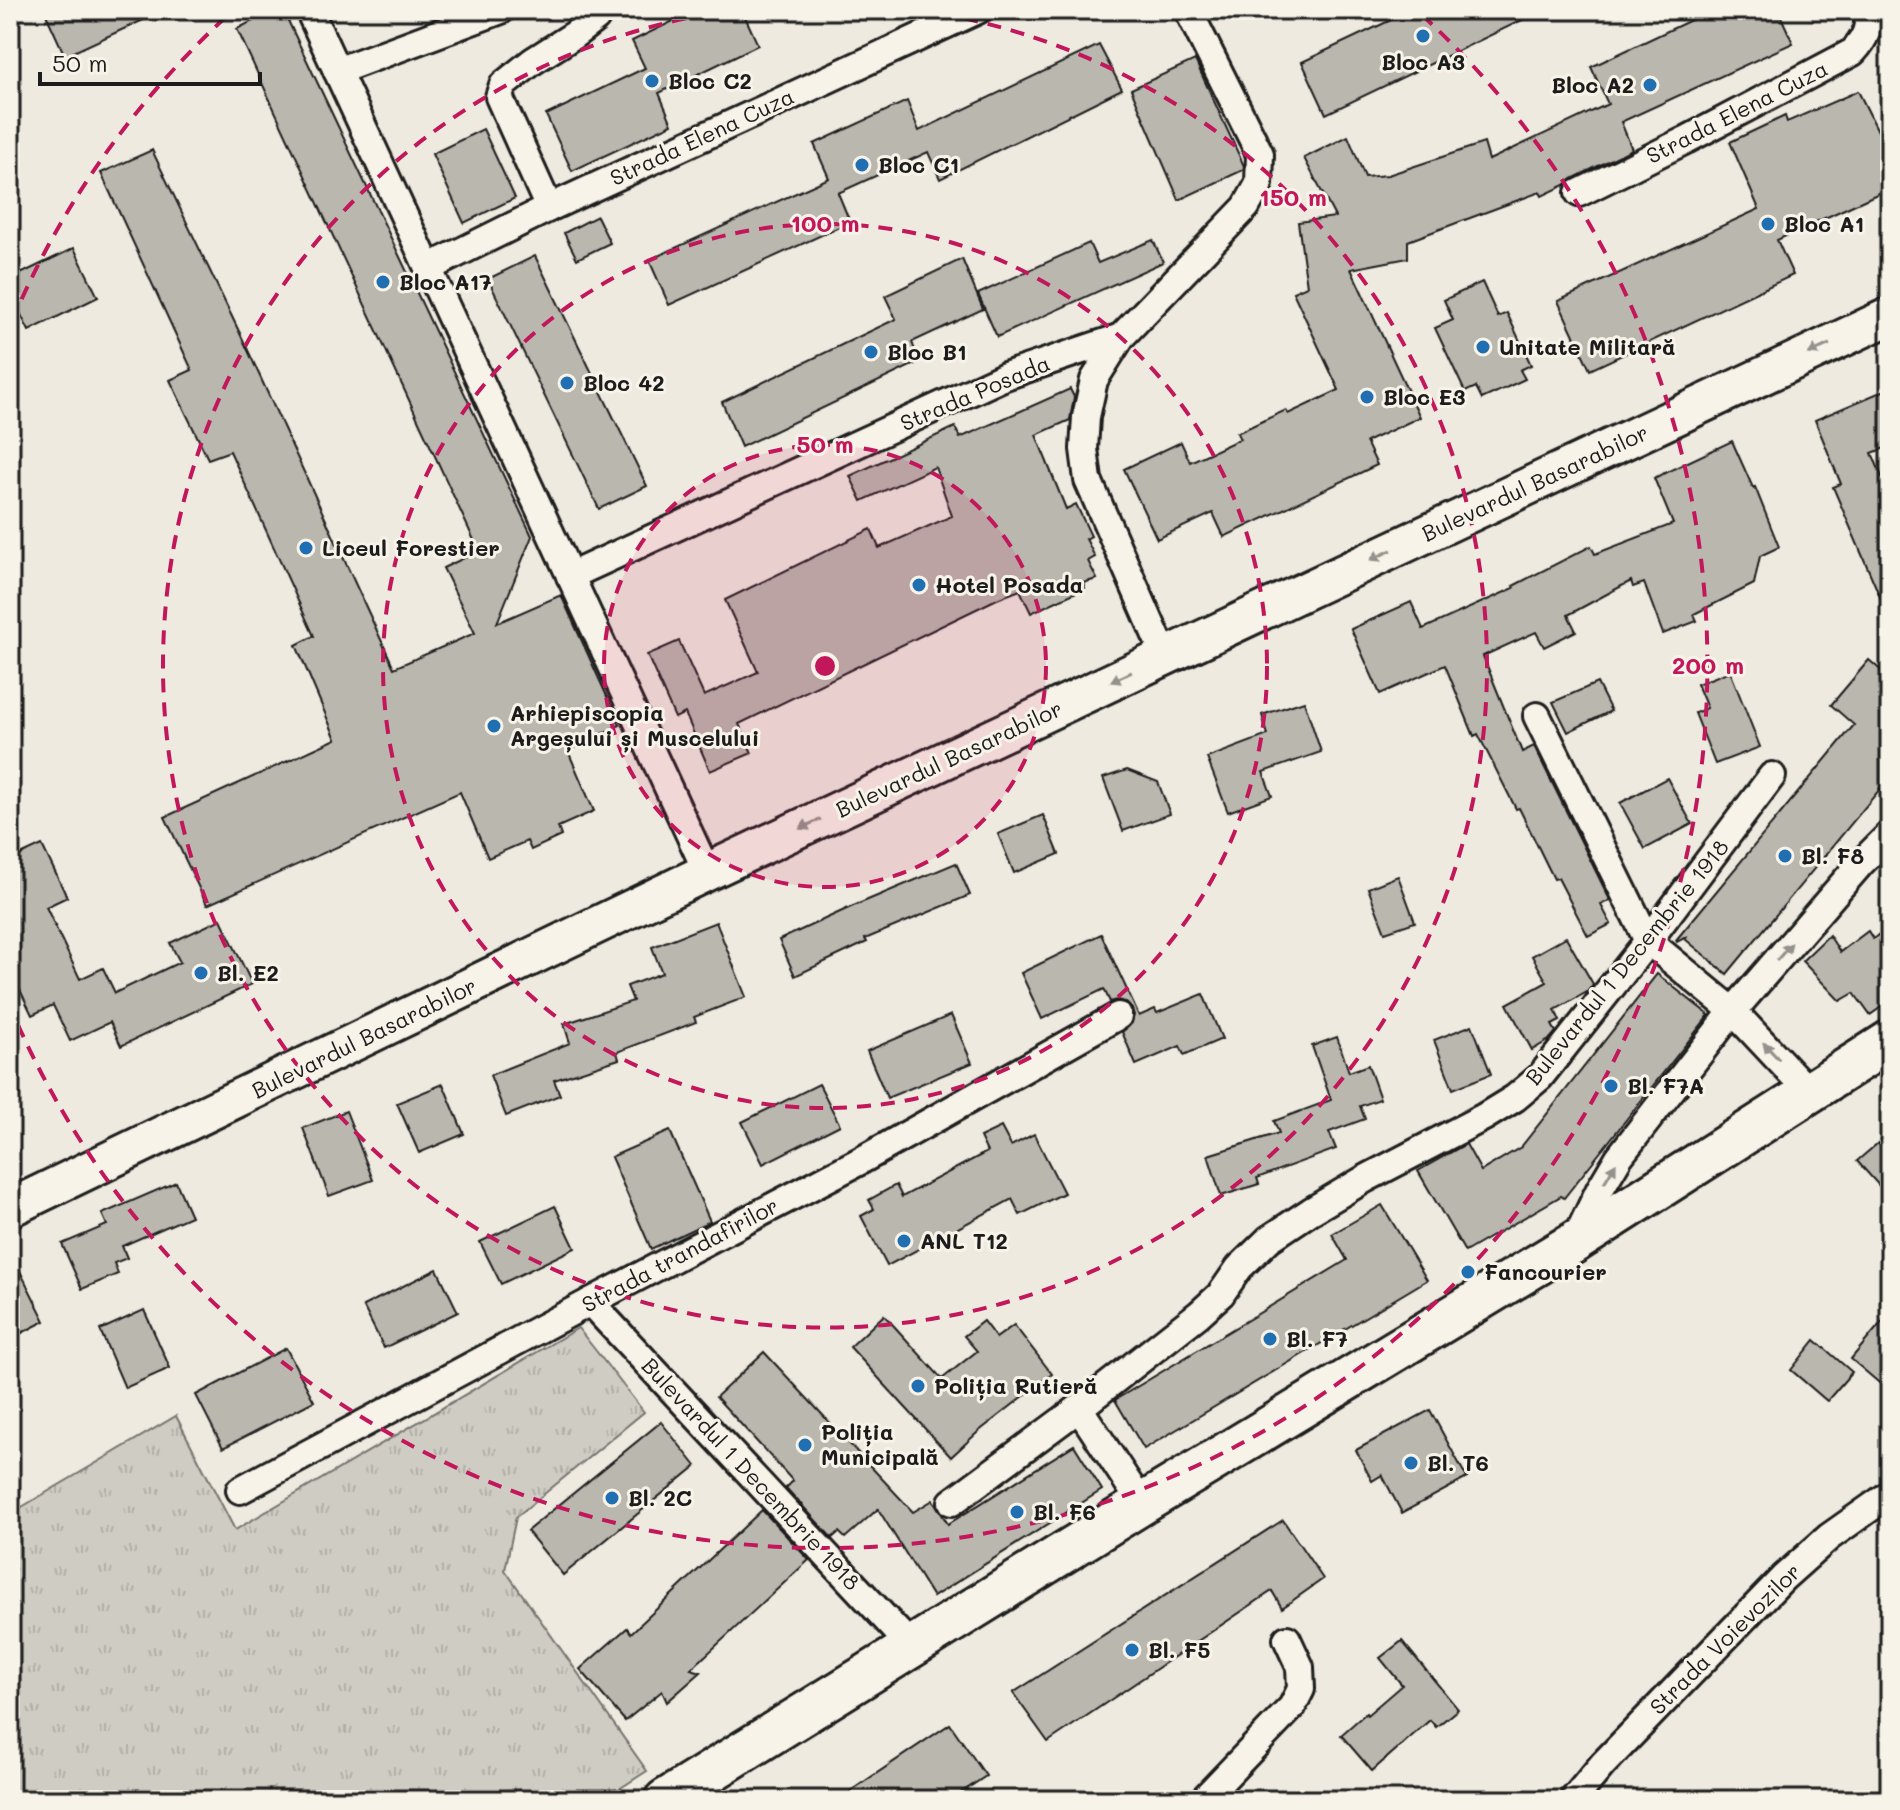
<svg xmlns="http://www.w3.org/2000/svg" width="1900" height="1810" font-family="Mali,sans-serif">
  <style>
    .grass { fill: url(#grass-tufts); stroke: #767470; stroke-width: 2 }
    .building { fill: #bab7af; stroke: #1c1c1c; stroke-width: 2 }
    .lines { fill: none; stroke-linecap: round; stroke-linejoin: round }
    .street-casing { stroke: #1c1c1c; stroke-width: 32 }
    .secondary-casing { stroke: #1c1c1c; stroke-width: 42 }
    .primary-casing { stroke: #1c1c1c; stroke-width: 46 }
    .street { stroke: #f7f3e8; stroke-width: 26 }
    .secondary { stroke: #f7f3e8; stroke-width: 36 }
    .primary { stroke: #f7f3e8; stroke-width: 40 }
    .oneway { fill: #94928c }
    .ring { fill: none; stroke: #c2185b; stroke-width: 4; stroke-dasharray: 14 10 }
    .poi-dot { fill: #1f6fb2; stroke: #f7f3e8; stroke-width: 3 }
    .labels { text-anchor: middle; stroke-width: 6; stroke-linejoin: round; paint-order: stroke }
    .poi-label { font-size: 22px; font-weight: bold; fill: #1c1c1c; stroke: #f7f3e8; text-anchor: start }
    .street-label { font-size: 22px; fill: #1c1c1c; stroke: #f7f3e8 }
    .centre { fill: #c2185b; stroke: #f7f3e8; stroke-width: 4 }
    .ring-label { font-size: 24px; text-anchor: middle; font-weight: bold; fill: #c2185b; stroke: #f7f3e8; stroke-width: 6; stroke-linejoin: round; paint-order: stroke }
  </style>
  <defs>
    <pattern id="grass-tufts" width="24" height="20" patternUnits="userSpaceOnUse" patternTransform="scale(2)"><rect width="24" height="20" fill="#cfccc3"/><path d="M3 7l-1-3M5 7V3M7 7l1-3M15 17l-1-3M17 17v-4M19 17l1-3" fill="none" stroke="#b1afa7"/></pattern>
  </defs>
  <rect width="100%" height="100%" fill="#eeeae0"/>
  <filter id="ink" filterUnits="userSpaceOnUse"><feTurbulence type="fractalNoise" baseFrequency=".0125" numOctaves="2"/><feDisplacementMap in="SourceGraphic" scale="16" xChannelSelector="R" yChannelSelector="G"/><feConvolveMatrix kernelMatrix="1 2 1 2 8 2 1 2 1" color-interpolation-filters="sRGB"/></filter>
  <g filter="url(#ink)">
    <!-- grass -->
    <polygon class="grass" points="578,1328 644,1412 516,1517 505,1570 647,1771 602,1800 10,1800 10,1514 176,1416 235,1530"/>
    <!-- building -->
    <g class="building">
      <polygon points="44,10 165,10 65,56"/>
      <polygon points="274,10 283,10 532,536 497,623 561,595 620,725 568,751 594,811 558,827 561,836 531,850 527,841 488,858 460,792 207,905 165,817 336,739 296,645 314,636 230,451 208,459 170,380 192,370 101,173 152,150 246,346 394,668 475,633 443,568 479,551 237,29"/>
      <polygon points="696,10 742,10 758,45 659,93 672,124 572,171 546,115 645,68 632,41"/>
      <polygon points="1412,10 1543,10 1326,114 1302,62"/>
      <polygon points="1712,10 1778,10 1793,43 1621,122 1632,149 1572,179 1565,185 1542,196 1540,192 1408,241 1408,258 1351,269 1420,417 1366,442 1377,465 1224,537 1213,513 1157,539 1124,469 1181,442 1190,462 1240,439 1237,433 1286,410 1288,414 1339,390 1293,292 1307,286 1298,222 1335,217 1304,158 1348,136 1365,177 1388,175 1484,143 1489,160 1608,104 1591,67"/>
      <polygon points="1099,45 1122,89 940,179 928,152 838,193 850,222 669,305 649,260 829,178 814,144 907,101 919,131"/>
      <polygon points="1195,60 1244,166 1243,170 1179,200 1131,89"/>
      <polygon points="1858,91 1890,155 1890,188 1777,240 1793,275 1590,370 1558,301 1759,209 1730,142 1785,116 1787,122"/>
      <polygon points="483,129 515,198 464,223 432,154"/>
      <polygon points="597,216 610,243 577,259 564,233"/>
      <polygon points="1153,240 1163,262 997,337 978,294 1089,243 1098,263"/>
      <polygon points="74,248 98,297 29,331 10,293 10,279"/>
      <polygon points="535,256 647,486 599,509 488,279"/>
      <polygon points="962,259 983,309 912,342 919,362 741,447 722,402 896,319 885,296"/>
      <polygon points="1482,282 1498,317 1507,313 1531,365 1520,370 1525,379 1482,399 1476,387 1465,392 1435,328 1453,320 1444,300"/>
      <polygon points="1890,388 1890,446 1872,453 1890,496 1890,620 1833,487 1841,484 1815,420"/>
      <polygon points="1070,389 1074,397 1070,420 1036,435 1066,509 1076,504 1091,536 1086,539 1095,557 1088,561 1097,579 1083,583 1085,588 1031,613 1020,590 997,599 739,724 752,753 710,771 685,713 675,718 647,655 679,641 704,696 758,672 725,600 871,529 879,548 952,516 935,467 862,501 850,476 955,427 960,438"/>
      <polygon points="1732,441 1753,488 1755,487 1779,547 1760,556 1754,584 1694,614 1697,621 1663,634 1644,583 1633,587 1631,581 1568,615 1576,631 1544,647 1536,632 1483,656 1522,752 1534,746 1610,900 1601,905 1611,924 1588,936 1558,878 1554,879 1519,808 1516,809 1478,734 1474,736 1445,665 1380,694 1351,629 1411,602 1423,629 1514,588 1513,586 1591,546 1595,554 1673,524 1654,478"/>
      <polygon points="1869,660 1890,678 1890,777 1727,974 1685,939 1688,936 1677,942 1676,940 1854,725 1831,705"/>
      <polygon points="1730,671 1760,747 1715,764 1695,713 1707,708 1697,684"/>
      <polygon points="1597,683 1611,711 1568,732 1553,702"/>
      <polygon points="1304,701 1321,752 1263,772 1272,796 1228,812 1207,758 1268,735 1262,715"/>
      <polygon points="1127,770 1158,782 1170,814 1123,831 1103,778"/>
      <polygon points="1667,778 1692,824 1645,849 1620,803"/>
      <polygon points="1043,815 1059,854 1014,873 998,834"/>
      <polygon points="42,845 67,897 46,907 80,979 103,968 115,993 180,962 170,943 221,919 252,984 121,1046 110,1022 70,1041 53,1005 32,1015 10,969 10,860"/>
      <polygon points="956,863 970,895 865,939 867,942 795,976 779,940 851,907"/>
      <polygon points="1398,876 1415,922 1385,932 1368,888"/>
      <polygon points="716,922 746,997 694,1017 696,1022 617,1052 619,1059 554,1080 560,1095 506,1116 490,1075 570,1043 564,1024 633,1001 627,986 662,973 652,947"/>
      <polygon points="1890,925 1890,1001 1870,1015 1854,993 1840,1001 1802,961 1829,935 1840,952 1868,931 1873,939"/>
      <polygon points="1101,934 1139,1016 1155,1009 1157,1013 1203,994 1222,1039 1184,1055 1180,1046 1136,1065 1122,1032 1132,1023 1134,1015 1132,1009 1125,1002 1117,1000 1110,1002 1104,989 1042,1019 1021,973"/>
      <polygon points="1566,937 1593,984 1587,992 1555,1010 1560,1021 1552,1025 1556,1032 1549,1040 1532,1050 1507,1004 1547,982 1532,956"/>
      <polygon points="1657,974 1709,1015 1564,1198 1561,1196 1465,1252 1418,1171 1466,1144 1481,1171 1521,1147"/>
      <polygon points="951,1015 972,1063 887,1098 867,1051"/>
      <polygon points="1472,1025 1491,1074 1453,1089 1434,1040"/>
      <polygon points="1337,1037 1349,1072 1368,1065 1380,1099 1360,1106 1365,1119 1329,1132 1336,1149 1257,1178 1259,1184 1221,1196 1208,1155 1279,1133 1274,1121 1331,1100 1312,1046"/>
      <polygon points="443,1084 464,1134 419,1153 397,1103"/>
      <polygon points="819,1084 840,1125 763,1164 742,1122"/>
      <polygon points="346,1111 373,1180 329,1196 303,1128"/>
      <polygon points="1001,1127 1011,1146 1034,1134 1064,1193 1020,1215 1012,1199 887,1266 861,1216 874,1209 869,1200 896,1185 902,1197 987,1152 980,1137"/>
      <polygon points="670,1131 710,1221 651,1249 611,1157"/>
      <polygon points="1878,1143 1890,1157 1890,1198 1857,1161"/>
      <polygon points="176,1182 191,1216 122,1246 127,1258 114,1263 118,1274 82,1289 62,1244 107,1225 102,1214"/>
      <polygon points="1382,1205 1427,1280 1144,1449 1115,1400 1347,1260 1332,1234"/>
      <polygon points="555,1206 575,1248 501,1284 480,1242"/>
      <polygon points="10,1251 45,1321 10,1339"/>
      <polygon points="437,1269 458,1312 384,1348 363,1306"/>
      <polygon points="144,1310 170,1368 125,1388 100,1330"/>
      <polygon points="1890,1312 1890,1392 1851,1359"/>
      <polygon points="884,1315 942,1379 977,1351 964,1336 983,1321 996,1338 1014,1325 1052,1374 978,1432 951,1457 850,1347"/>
      <polygon points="1815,1340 1852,1372 1827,1401 1791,1370"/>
      <polygon points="286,1348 314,1401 223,1448 196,1395"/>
      <polygon points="764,1352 913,1512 933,1500 948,1524 1074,1445 1102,1490 933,1597 878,1509 845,1538 839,1532 832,1538 786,1488 793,1481 716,1397"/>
      <polygon points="1430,1410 1467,1478 1402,1513 1382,1475 1372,1481 1356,1450"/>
      <polygon points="661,1422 696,1466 563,1575 527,1531"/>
      <polygon points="762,1510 809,1560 691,1669 701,1672 667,1702 662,1691 625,1721 580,1669 627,1628 631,1633"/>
      <polygon points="1283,1520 1323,1579 1282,1608 1272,1591 1048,1742 1013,1693"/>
      <polygon points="1402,1641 1458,1709 1436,1727 1430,1720 1372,1771 1341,1735 1366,1713 1367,1715 1402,1685 1380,1658"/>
      <polygon points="950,1724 986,1776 950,1800 837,1800"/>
    </g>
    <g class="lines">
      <defs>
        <g id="street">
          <polyline points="309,10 707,872"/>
          <polyline points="337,71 501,10"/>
          <path d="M1579 193 1686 140 1853 52C1865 39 1871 27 1867 10"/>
          <polyline points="549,208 499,97 503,85 533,61 574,35 596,18 599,10"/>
          <polyline points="428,268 549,208 978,10"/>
          <polyline points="570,576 1005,376 1121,337"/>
          <polyline points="1165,656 1088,480 1084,449 1086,417 1094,380 1121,337 1246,207 1259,184 1260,154 1188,10"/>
          <polyline points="1537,716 1648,941 1733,1011 1809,1092"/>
          <polyline points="1575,1241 1600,1189 1619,1157 1733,1011 1861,863 1890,834"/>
          <polyline points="590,1302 912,1647"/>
          <polyline points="1079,1408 1142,1504"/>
          <polyline points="240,1490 590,1302 860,1161 1118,1016"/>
          <polyline points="952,1502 1079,1408 1199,1314 1221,1294 1239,1268 1269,1239 1311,1211 1365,1179 1484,1117 1515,1098 1540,1077 1648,941 1772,776"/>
          <polyline points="1203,1800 1292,1707 1301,1689 1300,1667 1287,1639"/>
          <polyline points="1573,1800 1603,1764 1783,1578 1829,1537 1890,1494"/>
        </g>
        <polyline id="secondary" points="10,1208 707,872 1890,316"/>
        <polyline id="primary" points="665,1800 1142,1504 1575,1242 1890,1041"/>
      </defs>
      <!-- street casing -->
      <use href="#street" class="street-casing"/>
      <!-- secondary casing -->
      <use href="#secondary" class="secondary-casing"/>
      <!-- primary casing -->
      <use href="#primary" class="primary-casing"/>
      <!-- street -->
      <use href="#street" class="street"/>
      <!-- secondary -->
      <use href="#secondary" class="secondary"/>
      <!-- primary -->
      <use href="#primary" class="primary"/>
    </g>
    <!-- one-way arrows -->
    <defs><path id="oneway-solid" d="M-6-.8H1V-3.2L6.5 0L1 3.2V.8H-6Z" transform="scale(2)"/></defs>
    <g class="oneway">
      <use href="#oneway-solid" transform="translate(1819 349) rotate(155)"/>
      <use href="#oneway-solid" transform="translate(1381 555) rotate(155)"/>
      <use href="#oneway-solid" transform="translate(1121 677) rotate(155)"/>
      <use href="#oneway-solid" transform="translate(810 824) rotate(155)"/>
      <use href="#oneway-solid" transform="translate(1784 952) rotate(-49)"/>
      <use href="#oneway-solid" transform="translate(1771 1051) rotate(-133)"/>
      <use href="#oneway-solid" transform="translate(1610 1173) rotate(-59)"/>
    </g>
  </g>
  <!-- distance rings -->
  <circle cx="825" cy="666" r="221" fill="#c2185b" fill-opacity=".12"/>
  <g class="ring">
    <circle cx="825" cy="666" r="221"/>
    <circle cx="825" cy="666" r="442"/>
    <path d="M917 10A662 662 0 1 1 733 10"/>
    <path d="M12 321A883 883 0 0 1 228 15M1422 15A883 883 0 1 1 12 1011"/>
  </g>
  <!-- markers -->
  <g class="poi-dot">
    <circle cx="1423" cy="36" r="8"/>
    <circle cx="652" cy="81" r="8"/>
    <circle cx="1650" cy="85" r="8"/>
    <circle cx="862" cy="165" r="8"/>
    <circle cx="1768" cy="224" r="8"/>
    <circle cx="383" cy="282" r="8"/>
    <circle cx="1483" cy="347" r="8"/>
    <circle cx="871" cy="352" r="8"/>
    <circle cx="567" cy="383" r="8"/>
    <circle cx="1367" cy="397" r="8"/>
    <circle cx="306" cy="548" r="8"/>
    <circle cx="919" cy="585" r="8"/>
    <circle cx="494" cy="726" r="8"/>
    <circle cx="1785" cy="856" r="8"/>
    <circle cx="201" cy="973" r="8"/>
    <circle cx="1611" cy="1086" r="8"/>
    <circle cx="904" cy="1241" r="8"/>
    <circle cx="1468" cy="1272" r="8"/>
    <circle cx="1270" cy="1339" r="8"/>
    <circle cx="918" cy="1386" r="8"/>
    <circle cx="805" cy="1445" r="8"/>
    <circle cx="1411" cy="1463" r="8"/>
    <circle cx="612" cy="1498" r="8"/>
    <circle cx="1017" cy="1512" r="8"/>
    <circle cx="1132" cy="1650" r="8"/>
  </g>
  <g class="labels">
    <!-- poi labels -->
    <g class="poi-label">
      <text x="1423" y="70" text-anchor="middle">Bloc A3</text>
      <text x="668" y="89">Bloc C2</text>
      <text x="1634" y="93" text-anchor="end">Bloc A2</text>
      <text x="878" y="173">Bloc C1</text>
      <text x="1784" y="232">Bloc A1</text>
      <text x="399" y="290">Bloc A17</text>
      <text x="1499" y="355">Unitate Militară</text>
      <text x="887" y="360">Bloc B1</text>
      <text x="583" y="391">Bloc 42</text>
      <text x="1383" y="405">Bloc E3</text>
      <text x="322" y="556">Liceul Forestier</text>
      <text x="935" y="593">Hotel Posada</text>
      <text x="510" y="721">Arhiepiscopia<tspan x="510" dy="25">Argeșului și Muscelului</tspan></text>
      <text x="1801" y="864">Bl. F8</text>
      <text x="217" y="981">Bl. E2</text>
      <text x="1627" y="1094">Bl. F7A</text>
      <text x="920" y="1249">ANL T12</text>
      <text x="1484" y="1280">Fancourier</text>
      <text x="1286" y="1347">Bl. F7</text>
      <text x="934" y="1394">Poliția Rutieră</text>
      <text x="821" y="1440">Poliția<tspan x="821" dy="25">Municipală</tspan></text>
      <text x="1427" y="1471">Bl. T6</text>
      <text x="628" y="1506">Bl. 2C</text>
      <text x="1033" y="1520">Bl. F6</text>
      <text x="1148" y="1658">Bl. F5</text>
    </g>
    <!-- street labels -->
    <g class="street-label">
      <text transform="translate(1737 112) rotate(-27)" y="8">Strada Elena Cuza</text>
      <text transform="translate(702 137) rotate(-25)" y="8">Strada Elena Cuza</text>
      <text transform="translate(975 393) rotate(-23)" y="8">Strada Posada</text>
      <text transform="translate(1535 483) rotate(-25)" y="8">Bulevardul Basarabilor</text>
      <text transform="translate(949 759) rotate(-25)" y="8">Bulevardul Basarabilor</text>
      <text transform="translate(1627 962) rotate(-51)" y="8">Bulevardul 1 Decembrie 1918</text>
      <text transform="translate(364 1038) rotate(-26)" y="8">Bulevardul Basarabilor</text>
      <text transform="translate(680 1255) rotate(-28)" y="8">Strada trandafirilor</text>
      <text transform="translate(751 1474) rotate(47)" y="8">Bulevardul 1 Decembrie 1918</text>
      <text transform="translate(1725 1639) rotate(-45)" y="8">Strada Voievozilor</text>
    </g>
  </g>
  <circle cx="825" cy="666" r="12" class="centre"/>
  <g class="ring-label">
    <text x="1293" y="206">150 m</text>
    <text x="825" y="232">100 m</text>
    <text x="825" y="453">50 m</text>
    <text x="1708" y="674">200 m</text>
  </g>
  <!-- margin -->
  <rect width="1900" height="1810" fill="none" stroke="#f7f3e8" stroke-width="40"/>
  <rect x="20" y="20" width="1860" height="1770" fill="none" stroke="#1c1c1c" stroke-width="3" filter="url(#ink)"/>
  <!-- scale -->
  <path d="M40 72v12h220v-12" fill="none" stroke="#1c1c1c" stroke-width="4"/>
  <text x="52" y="72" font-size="24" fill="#1c1c1c" stroke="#f7f3e8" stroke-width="6" paint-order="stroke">50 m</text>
</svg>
